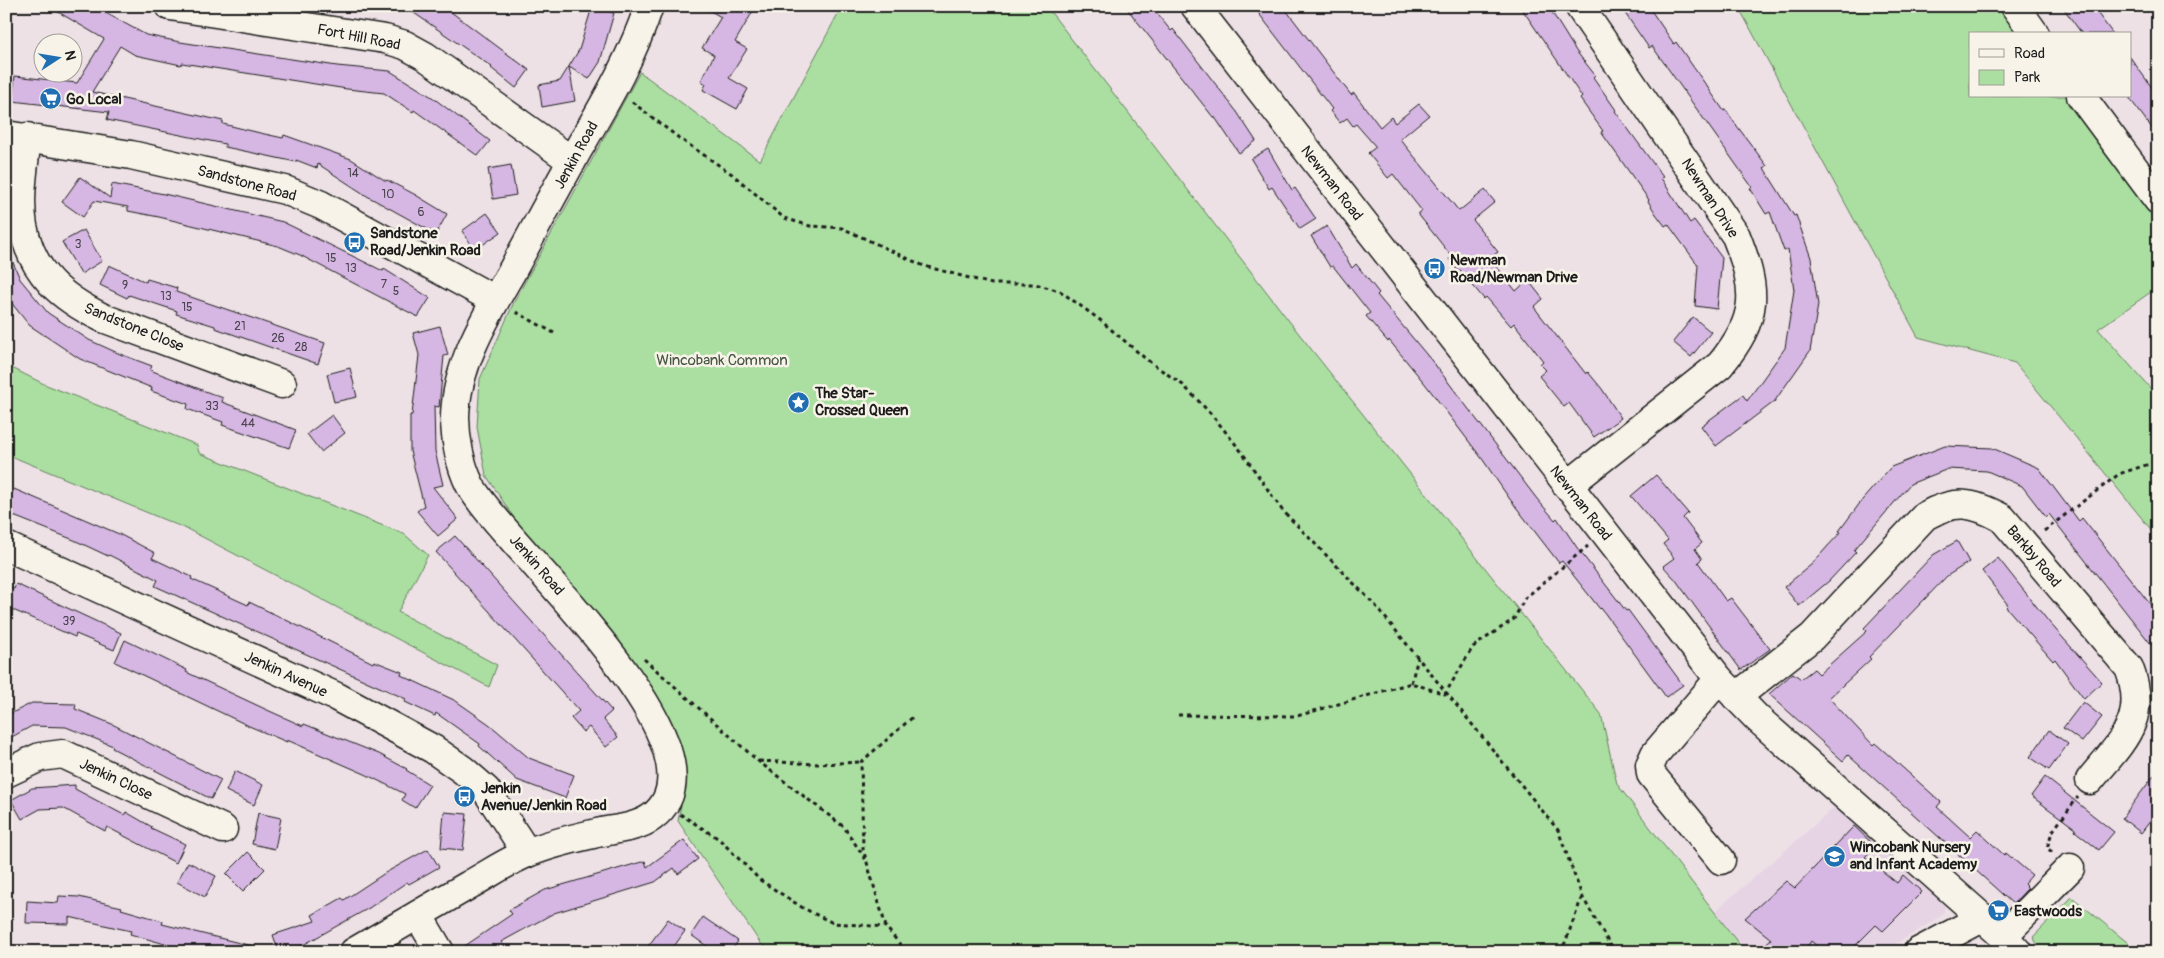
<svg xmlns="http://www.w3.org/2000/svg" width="2164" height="958" font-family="Pangolin,sans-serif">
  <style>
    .built { fill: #e6d4e5 }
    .green { fill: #abdfa1; stroke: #647e5e }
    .building { fill: #d6b7e3; stroke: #1c1c1c }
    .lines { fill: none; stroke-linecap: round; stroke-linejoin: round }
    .minor-casing { stroke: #1c1c1c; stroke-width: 31 }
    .path { stroke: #1c1c1c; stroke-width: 3; stroke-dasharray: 4 4; stroke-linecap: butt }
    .minor { stroke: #f7f3e8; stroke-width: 28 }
    .labels { text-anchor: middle; stroke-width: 5; stroke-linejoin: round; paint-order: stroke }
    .number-label { font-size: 12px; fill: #4a434e }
    .street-label { font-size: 15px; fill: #1c1c1c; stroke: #f7f3e8 }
    .poi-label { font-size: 15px; font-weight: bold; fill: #1c1c1c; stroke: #f7f3e8; text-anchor: start }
    .park-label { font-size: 15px; fill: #475644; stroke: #f7f3e8 }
  </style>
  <rect width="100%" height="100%" fill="#ede1e6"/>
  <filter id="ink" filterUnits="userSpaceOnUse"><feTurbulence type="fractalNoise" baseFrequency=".02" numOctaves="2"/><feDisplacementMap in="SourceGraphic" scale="10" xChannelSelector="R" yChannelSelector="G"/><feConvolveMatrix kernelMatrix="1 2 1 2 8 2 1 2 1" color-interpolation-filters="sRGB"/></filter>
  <g filter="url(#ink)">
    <!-- built -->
    <polygon class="built" points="1835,807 1945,906 1943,915 1883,952 1745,952 1714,912"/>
    <!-- green -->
    <g class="green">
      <polygon points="838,6 1046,6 1296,330 1601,714 1617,784 1745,952 772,952 761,944 678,821 686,776 680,750 627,661 521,529 486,475 477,427 480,379 514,302 640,72 760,161 841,8"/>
      <polygon points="1738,6 2003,6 2022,34 1970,34 1970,96 2067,96 2158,224 2158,287 2098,329 2158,397 2158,538 2015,363 1918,337"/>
      <polygon points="6,365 44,384 197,445 199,453 404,534 428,555 398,612 497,665 489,687 189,530 6,454"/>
      <polygon points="2072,897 2139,952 2042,952 2033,937"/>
      <polygon points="401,943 410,952 386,952"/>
    </g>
    <!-- building -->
    <g class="building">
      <polygon points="48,6 93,6 146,35 180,42 337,66 390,71 432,97 490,141 478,156 414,110 413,112 384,93 347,89 182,63 181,65 135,55 120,46 92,92 223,121 223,124 260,133 283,138 284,135 351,159 386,181 387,180 414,194 447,214 436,234 367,196 318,164 317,168 296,160 296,162 225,147 225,144 107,120 109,112 12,101 15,76 77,83 104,39"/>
      <polygon points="404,6 443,6 529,70 516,88 491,68 492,67"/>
      <polygon points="702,6 745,6 753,11 735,42 747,49 729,78 748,89 737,109 703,90 706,84 701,81 714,55 702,48 721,17"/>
      <polygon points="1125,6 1151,6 1171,31 1173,29 1237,112 1256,141 1239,153 1214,116 1213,117"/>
      <polygon points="1253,6 1283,6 1351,95 1354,93 1380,127 1391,117 1395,123 1419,104 1429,115 1400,139 1459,211 1485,190 1495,202 1473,220 1498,252 1490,258 1516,291 1528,280 1543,299 1534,307 1586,374 1588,372 1602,389 1621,418 1594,437 1569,403 1564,407 1539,376 1546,370 1540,364 1543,361 1514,323 1511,326 1486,297 1484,299 1460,270 1458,271 1449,259 1452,257 1418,214 1422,211 1393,174 1388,178 1368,153 1376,147 1356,124 1353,126 1347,118 1340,123 1330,111 1332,109"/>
      <polygon points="1520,6 1548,6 1576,51 1595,75 1593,77 1616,110 1615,111 1663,177 1661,178 1690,223 1694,220 1722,258 1717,309 1695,306 1698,265 1668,224 1665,226 1656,214 1648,201 1649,200 1601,132 1603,131 1580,99 1582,97"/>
      <polygon points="1620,6 1648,6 1674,44 1676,42 1724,111 1726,110 1734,122 1767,166 1764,168 1794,216 1796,215 1811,258 1818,305 1810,351 1774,402 1716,446 1701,426 1743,395 1747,401 1785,348 1794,290 1788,249 1784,251 1770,212 1766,214 1750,188 1752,187 1652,46 1649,48"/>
      <polygon points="2062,6 2092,6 2113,34 2082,34"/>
      <polygon points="592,7 614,13 600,62 589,79 569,67 575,101 542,107 539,85 560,81 579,50"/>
      <polygon points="2130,57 2158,96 2158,136 2130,99"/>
      <polygon points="1268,149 1292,190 1295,188 1316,219 1300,229 1272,187 1269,189 1251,159"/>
      <polygon points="511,165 516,195 493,199 488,169"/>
      <polygon points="80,177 110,198 112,184 164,194 283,222 383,271 384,269 430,298 418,317 300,255 278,246 159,217 128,211 128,207 94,201 83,217 62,202"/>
      <polygon points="487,213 501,232 475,250 462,231"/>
      <polygon points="1327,226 1352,268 1356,264 1379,293 1377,295 1436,366 1537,499 1555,520 1557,518 1578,549 1626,611 1628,610 1683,685 1666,697 1601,608 1600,609 1562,561 1559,563 1509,498 1483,460 1426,385 1389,340 1388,342 1366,316 1370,313 1333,266 1330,267 1311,236"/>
      <polygon points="84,230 102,261 81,274 62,242"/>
      <polygon points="6,246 20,279 48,313 89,340 120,354 152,366 150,370 223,398 222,402 296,430 289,448 222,425 223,422 187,409 188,404 151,391 152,388 80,359 29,325 6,296"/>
      <polygon points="109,265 146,282 147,279 177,288 176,292 325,343 318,364 215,328 215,326 176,314 177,311 129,295 127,298 100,285"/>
      <polygon points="1693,317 1711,332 1691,357 1673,342"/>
      <polygon points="440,326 448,355 444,356 439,407 434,406 435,451 443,485 433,487 458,519 438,536 417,511 424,506 410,451 410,415 412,415 419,355 413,333"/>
      <polygon points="350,368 357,397 334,402 327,374"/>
      <polygon points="332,415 345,433 321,452 307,434"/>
      <polygon points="1945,446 1992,448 2039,468 2079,521 2082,518 2158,614 2158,653 2049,514 2046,517 2022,486 1987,471 1948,469 1910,484 1854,550 1856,552 1829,581 1799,606 1784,587 1812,564 1827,547 1841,532 1839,531 1863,499 1891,467"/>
      <polygon points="1656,475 1688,513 1683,518 1702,543 1695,549 1702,559 1698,562 1726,601 1731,598 1770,649 1741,670 1675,579 1663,566 1674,558 1663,544 1668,540 1631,496"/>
      <polygon points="14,489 119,534 155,553 152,558 192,577 191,579 248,605 249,602 276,615 373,663 374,661 402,672 401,675 456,701 489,724 529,758 574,775 565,798 517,780 479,746 480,744 436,713 435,716 405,702 406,699 155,586 158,580 109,555 108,556 74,540 6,513 6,506"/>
      <polygon points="455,536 612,711 603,719 618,737 606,747 589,727 583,732 571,718 579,711 436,552"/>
      <polygon points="1957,541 1969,562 1947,576 1869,657 1871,659 1829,698 1873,745 1875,743 1941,802 1937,807 1970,837 1977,830 2004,855 2006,853 2032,875 2024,884 2028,888 2013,904 1848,755 1843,761 1769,694 1793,673 1801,679 1814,669 1819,674 1867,631 1864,628 1933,555"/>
      <polygon points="1998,558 2048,621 2102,682 2084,699 2055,659 2053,661 2006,607 2008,605 1982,571"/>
      <polygon points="16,584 121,633 114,650 76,634 75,637 6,607 6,585 14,589"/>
      <polygon points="125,640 187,670 186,672 265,709 303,726 304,724 379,754 407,769 406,770 430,785 415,808 402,800 405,794 365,774 287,740 287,742 249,726 115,662"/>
      <polygon points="2083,702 2102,717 2082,742 2063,728"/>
      <polygon points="32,703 76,704 75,709 112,724 221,780 211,799 112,748 113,746 66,727 32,726 6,740 6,716"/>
      <polygon points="2049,730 2068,744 2049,770 2030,757"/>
      <polygon points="2158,770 2158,811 2141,833 2122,818"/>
      <polygon points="235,771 263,785 254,805 226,791"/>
      <polygon points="2045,777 2114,832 2099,850 2075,831 2076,829 2031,796"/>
      <polygon points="75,785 75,789 124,815 126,812 152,827 151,828 185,844 176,863 107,827 105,831 63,808 40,809 22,819 11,800 32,788"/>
      <polygon points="444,812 467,814 463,850 441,848"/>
      <polygon points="258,813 281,818 275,849 252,844"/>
      <polygon points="1854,826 1875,846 1865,857 1897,883 1903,875 1922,892 1883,931 1876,925 1849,952 1824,952 1811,941 1804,952 1757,952 1771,939 1745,918 1786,881 1795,888"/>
      <polygon points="684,840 698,859 678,874 674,868 655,882 554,913 501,942 508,952 456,952 512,914 509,910 545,890 645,861 647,867"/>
      <polygon points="428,849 439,867 409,884 407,882 369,908 303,945 285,952 279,952 273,935 315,921 312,915 342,898 344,900 385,873"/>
      <polygon points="248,852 265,869 243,891 226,874"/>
      <polygon points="188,862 216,876 205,897 177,882"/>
      <polygon points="59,896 79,897 122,907 121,909 163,921 162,924 252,946 251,952 179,952 179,948 130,934 131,931 69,917 69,924 26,923 27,901 58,903"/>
      <polygon points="703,917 738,941 731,952 715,952 691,935"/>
      <polygon points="668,919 685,931 670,952 644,952"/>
    </g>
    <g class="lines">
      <defs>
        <g id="minor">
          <polyline points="170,6 385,39 405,45 425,56 572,161"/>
          <polyline points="1195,6 1719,679 1757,718 2003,936 2018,952"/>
          <polyline points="2015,6 2035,34"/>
          <polyline points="2081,96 2158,200"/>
          <polyline points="6,135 131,155 285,190 321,205 495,300"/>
          <path d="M27 137C24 166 18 198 23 226 32 274 62 298 103 318L282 384"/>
          <path d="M1567 486 1720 365C1759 317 1758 292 1736 236L1579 6"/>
          <polyline points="6,546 337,697 433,749 463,770 486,790 527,853"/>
          <polyline points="1719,679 1655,754 1650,765 1651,774 1721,860"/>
          <path d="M1736 697 1812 637 1925 516C1956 499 1972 502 2002 518L2129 668C2149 720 2121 742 2090 780"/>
          <polyline points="6,773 40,757 63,754 223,829"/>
          <polyline points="418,915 440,952"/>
          <polyline points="2003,936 2070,868"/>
          <path d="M354 952C392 930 431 907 469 885 489 874 509 860 530 852 552 843 575 838 597 833 615 829 637 828 652 817 741 751 501 543 470 485 460 465 455 439 455 417 456 365 487 315 512 271 534 230 556 189 579 148 605 103 633 56 649 6"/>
          <polyline points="1918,952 1982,918"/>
        </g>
      </defs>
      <!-- minor casing -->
      <use href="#minor" class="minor-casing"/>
      <!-- path -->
      <g class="path">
        <polyline points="632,102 679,138 732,174 784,218 810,226 842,228 924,266 992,284 1035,284 1060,291 1100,320 1147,360 1183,385 1212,415 1241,451 1282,510 1375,605 1558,830 1582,896 1614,952"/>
        <polyline points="516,312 554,333"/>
        <polyline points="2044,531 2119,474 2158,461"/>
        <polyline points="644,659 758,761 844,827 866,860"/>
        <polyline points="1411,683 1418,658"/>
        <polyline points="1178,715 1297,716 1411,683 1445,694 1473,647 1514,619 1525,598 1588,546"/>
        <polyline points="759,761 818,764 861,762"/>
        <polyline points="680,814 719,839 760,880 803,908 833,923 886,927"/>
        <polyline points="2052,852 2047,848 2052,832 2078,797"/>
        <polyline points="906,952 886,927 863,849 861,762 913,717"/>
        <polyline points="1559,952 1565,943 1582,897"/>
      </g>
      <!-- minor -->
      <use href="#minor" class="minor"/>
    </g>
  </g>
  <!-- icons -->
  <defs>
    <symbol id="supermarket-disc" viewBox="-11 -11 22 22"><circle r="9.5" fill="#1f6fb2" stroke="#f7f3e8"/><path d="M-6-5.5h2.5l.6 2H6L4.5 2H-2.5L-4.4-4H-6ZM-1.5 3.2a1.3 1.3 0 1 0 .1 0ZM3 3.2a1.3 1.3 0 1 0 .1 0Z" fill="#fff"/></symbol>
    <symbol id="bus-disc" viewBox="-11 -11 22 22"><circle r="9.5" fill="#1f6fb2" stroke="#f7f3e8"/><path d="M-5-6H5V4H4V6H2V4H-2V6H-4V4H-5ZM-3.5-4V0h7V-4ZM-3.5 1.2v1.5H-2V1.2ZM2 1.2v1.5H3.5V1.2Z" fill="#fff"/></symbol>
    <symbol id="sight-disc" viewBox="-11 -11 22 22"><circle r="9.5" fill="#1f6fb2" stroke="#f7f3e8"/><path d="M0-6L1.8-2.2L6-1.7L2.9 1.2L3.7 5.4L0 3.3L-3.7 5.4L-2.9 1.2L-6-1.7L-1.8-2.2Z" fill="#fff"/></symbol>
    <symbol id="school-disc" viewBox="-11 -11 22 22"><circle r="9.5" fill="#1f6fb2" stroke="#f7f3e8"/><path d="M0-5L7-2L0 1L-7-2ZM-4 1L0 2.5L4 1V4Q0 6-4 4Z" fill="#fff"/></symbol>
  </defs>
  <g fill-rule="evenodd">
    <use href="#supermarket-disc" x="38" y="86" width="25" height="25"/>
    <use href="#bus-disc" x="342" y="230" width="25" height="25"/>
    <use href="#bus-disc" x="1422" y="256" width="25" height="25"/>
    <use href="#sight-disc" x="786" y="390" width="25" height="25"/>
    <use href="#bus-disc" x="452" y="784" width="25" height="25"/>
    <use href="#school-disc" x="1822" y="844" width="25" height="25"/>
    <use href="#supermarket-disc" x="1986" y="898" width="25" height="25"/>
  </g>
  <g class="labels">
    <!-- number labels -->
    <g class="number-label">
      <text x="353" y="177">14</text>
      <text x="388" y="198">10</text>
      <text x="421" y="216">6</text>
      <text x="78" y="248">3</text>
      <text x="331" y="262">15</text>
      <text x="351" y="272">13</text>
      <text x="384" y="288">7</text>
      <text x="125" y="289">9</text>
      <text x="396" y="295">5</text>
      <text x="166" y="300">13</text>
      <text x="187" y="311">15</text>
      <text x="240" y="330">21</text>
      <text x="278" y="342">26</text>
      <text x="301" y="351">28</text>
      <text x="212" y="410">33</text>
      <text x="248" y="427">44</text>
      <text x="69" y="625">39</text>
    </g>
    <!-- street labels -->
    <g class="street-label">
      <text transform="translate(359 37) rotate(11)" y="5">Fort Hill Road</text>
      <text transform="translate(576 155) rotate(-61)" y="5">Jenkin Road</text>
      <text transform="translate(247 183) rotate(15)" y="5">Sandstone Road</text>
      <text transform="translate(1332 183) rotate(52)" y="5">Newman Road</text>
      <text transform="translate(1710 198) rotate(57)" y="5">Newman Drive</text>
      <text transform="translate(134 327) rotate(22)" y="5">Sandstone Close</text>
      <text transform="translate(1581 503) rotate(52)" y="5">Newman Road</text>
      <text transform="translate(2034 556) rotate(50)" y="5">Barkby Road</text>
      <text transform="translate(537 565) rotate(49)" y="5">Jenkin Road</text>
      <text transform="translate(286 674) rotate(25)" y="5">Jenkin Avenue</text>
      <text transform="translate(116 779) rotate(25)" y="5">Jenkin Close</text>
    </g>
    <!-- poi labels -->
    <g class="poi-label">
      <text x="66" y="104">Go Local</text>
      <text x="370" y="238">Sandstone<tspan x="370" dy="17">Road/Jenkin Road</tspan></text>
      <text x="1450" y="265">Newman<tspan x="1450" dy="17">Road/Newman Drive</tspan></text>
      <text x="815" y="398">The Star-<tspan x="815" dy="17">Crossed Queen</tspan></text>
      <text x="481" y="793">Jenkin<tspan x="481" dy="17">Avenue/Jenkin Road</tspan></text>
      <text x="1850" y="852">Wincobank Nursery<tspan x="1850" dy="17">and Infant Academy</tspan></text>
      <text x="2014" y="916">Eastwoods</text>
    </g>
    <!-- park labels -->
    <g class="park-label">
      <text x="722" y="365">Wincobank Common</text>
    </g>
  </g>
  <!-- margin -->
  <rect width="2164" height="958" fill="none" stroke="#f7f3e8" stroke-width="25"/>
  <rect x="12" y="12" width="2139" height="933" fill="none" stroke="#1c1c1c" stroke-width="2" filter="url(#ink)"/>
  <!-- legend -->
  <rect x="1969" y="32" width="162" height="65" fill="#f7f3e8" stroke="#9f9d96"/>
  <rect x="1979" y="49" width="25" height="8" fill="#f7f3e8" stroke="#9f9d96"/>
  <text x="2014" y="58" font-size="15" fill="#1c1c1c">Road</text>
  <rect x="1979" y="70" width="25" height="15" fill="#abdfa1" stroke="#9f9d96"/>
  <text x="2014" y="82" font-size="15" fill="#1c1c1c">Park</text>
  <!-- north arrow -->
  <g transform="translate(58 58) rotate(78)"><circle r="24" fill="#f7f3e8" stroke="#9f9d96"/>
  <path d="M0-4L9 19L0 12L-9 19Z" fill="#1f6fb2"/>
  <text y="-8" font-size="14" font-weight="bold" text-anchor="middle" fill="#1c1c1c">N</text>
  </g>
</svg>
